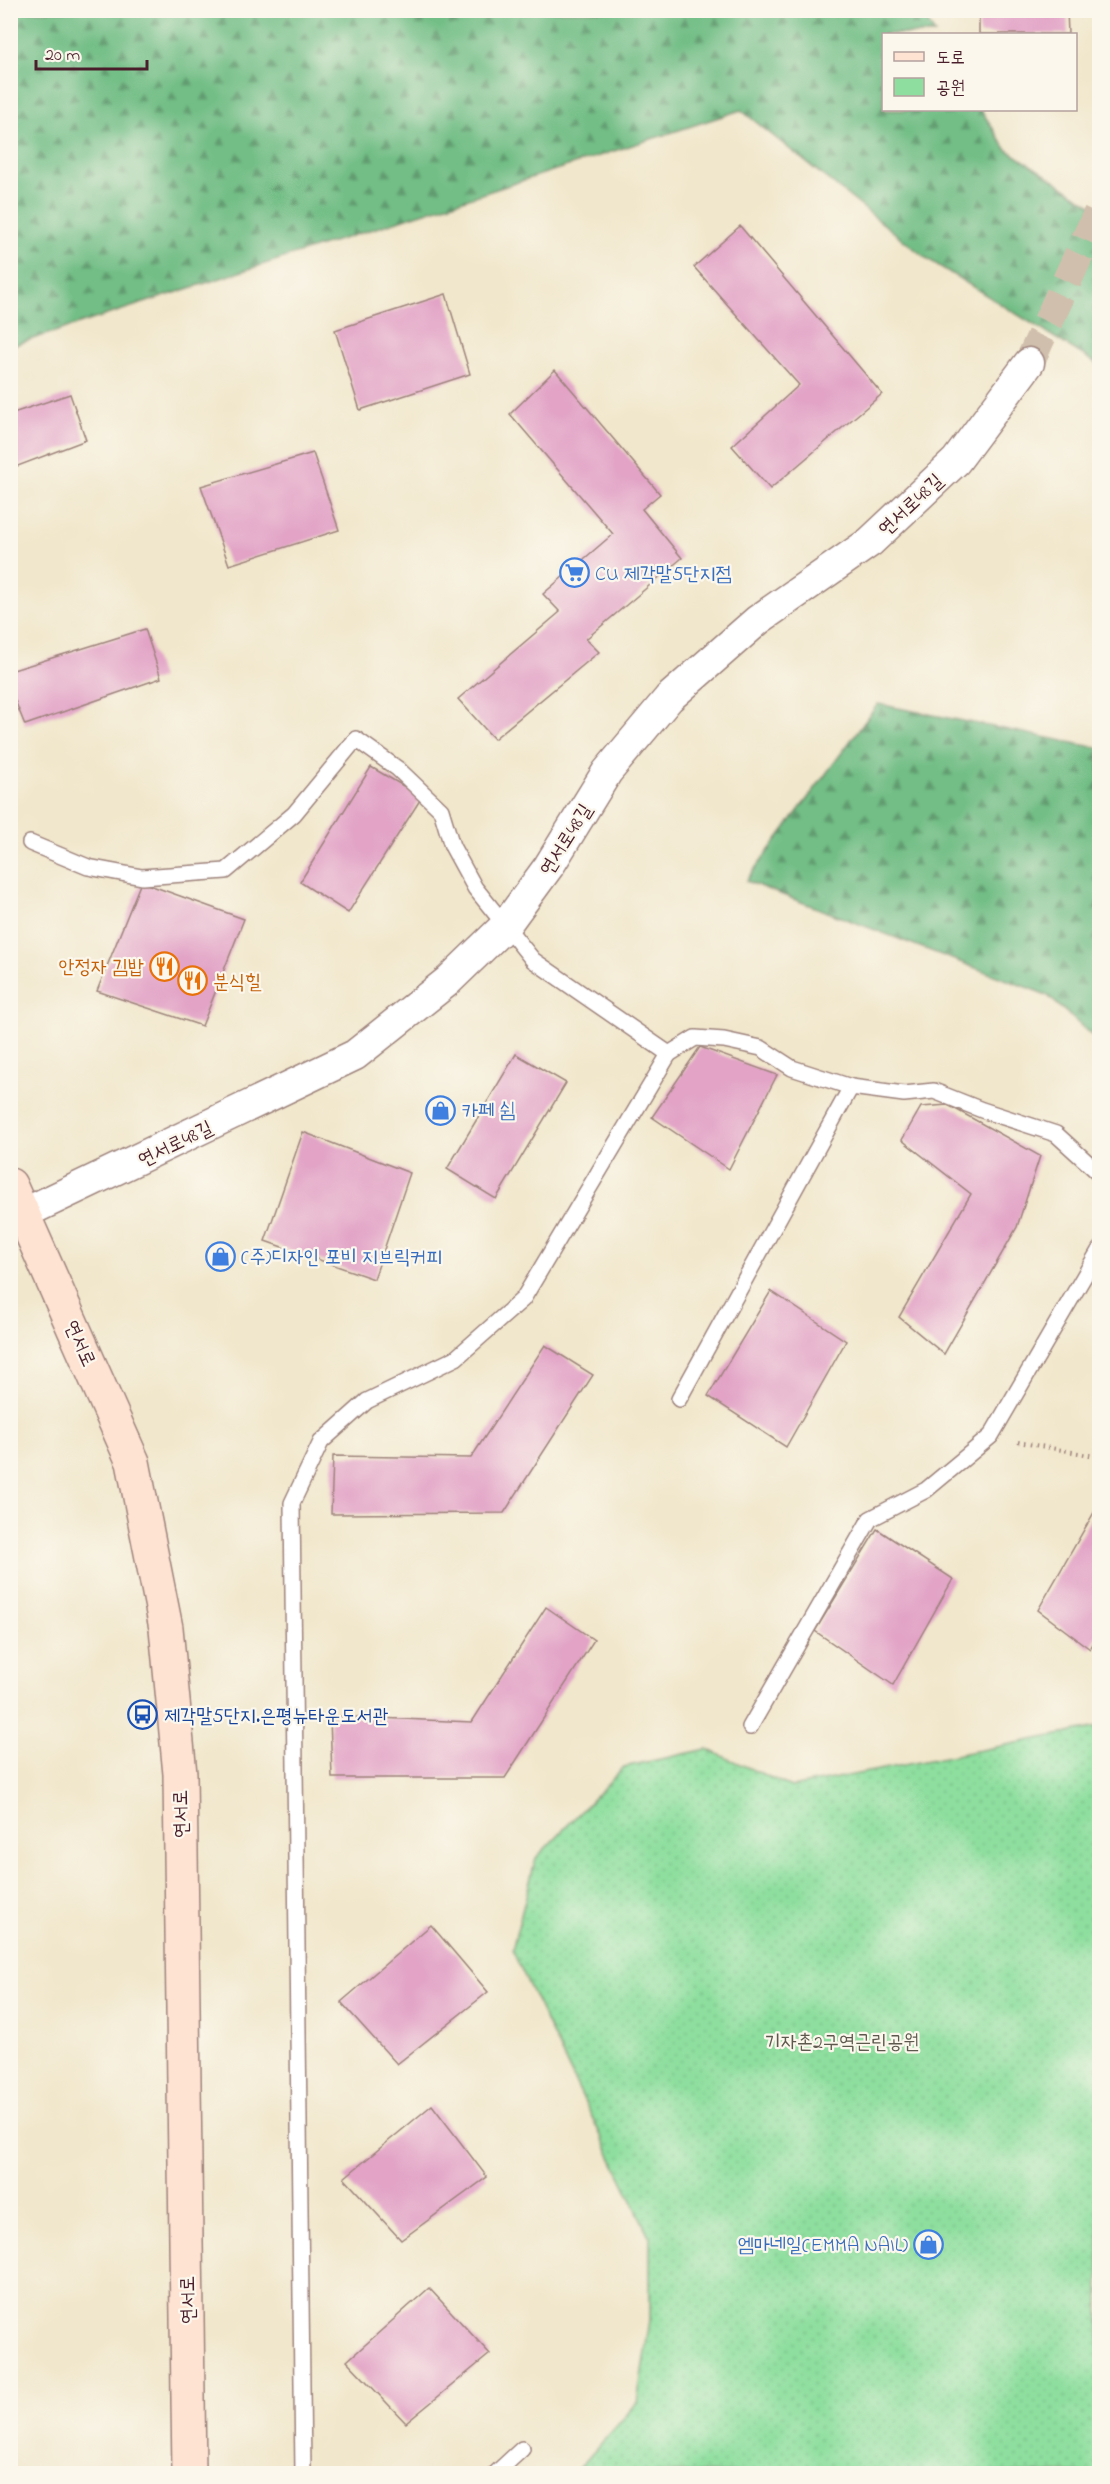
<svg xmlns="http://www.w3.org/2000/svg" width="1110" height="2484" font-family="'Indie Flower','Poor Story',sans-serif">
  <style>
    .green { fill: url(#green-dots); stroke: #6c7f65; stroke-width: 1.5 }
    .forest { fill: url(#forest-firs); stroke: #5e6e58; stroke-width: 1.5 }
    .building { fill: #e2a3c6 }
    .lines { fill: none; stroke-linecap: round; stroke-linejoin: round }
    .minor-tunnel { stroke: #d0bfac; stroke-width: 30; stroke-dasharray: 30 15; stroke-linecap: butt }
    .service-casing { stroke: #9e837c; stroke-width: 18 }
    .minor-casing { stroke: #9e837c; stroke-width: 33 }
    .secondary-casing { stroke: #9e837c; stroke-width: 36 }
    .path { stroke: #9e837c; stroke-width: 4; stroke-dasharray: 1.5 4.5; stroke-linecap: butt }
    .service { stroke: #fff; stroke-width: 15 }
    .minor { stroke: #fff; stroke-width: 30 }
    .secondary { stroke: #fee3d2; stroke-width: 33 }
    .labels { text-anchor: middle; stroke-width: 4.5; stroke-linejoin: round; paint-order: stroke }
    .street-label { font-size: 20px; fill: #4a1f2b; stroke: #fbf7ec }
    .shop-label { font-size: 20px; fill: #366cbe; stroke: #fbf7ec; text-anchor: start }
    .food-label { font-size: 20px; fill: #c56008; stroke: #fbf7ec; text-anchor: end }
    .transit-label { font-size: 20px; fill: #164399; stroke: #fbf7ec; text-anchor: start }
    .park-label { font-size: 20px; fill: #5e594e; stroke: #fbf7ec }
  </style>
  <defs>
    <pattern id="green-dots" width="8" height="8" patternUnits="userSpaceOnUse" patternTransform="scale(1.5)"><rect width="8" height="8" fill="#8edf9f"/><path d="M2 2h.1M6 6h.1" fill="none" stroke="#7cbf89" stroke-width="1.8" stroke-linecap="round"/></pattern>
    <pattern id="forest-firs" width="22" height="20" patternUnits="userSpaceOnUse" patternTransform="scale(1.5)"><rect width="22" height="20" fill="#72be86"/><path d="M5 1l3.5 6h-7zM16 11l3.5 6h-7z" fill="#609a6e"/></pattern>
  </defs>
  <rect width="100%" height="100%" fill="#fbf7ec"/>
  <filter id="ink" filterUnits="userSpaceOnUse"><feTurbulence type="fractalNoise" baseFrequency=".0167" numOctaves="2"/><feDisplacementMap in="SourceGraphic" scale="12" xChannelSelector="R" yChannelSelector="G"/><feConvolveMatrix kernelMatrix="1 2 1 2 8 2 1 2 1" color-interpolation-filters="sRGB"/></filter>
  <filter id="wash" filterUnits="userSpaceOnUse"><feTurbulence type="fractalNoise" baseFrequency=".008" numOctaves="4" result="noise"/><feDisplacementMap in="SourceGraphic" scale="24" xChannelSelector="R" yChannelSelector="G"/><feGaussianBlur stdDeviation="1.35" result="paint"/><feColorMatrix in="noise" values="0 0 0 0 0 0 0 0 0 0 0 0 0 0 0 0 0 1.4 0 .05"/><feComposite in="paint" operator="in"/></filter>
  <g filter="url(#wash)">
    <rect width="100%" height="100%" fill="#f1e7cc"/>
    <!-- green -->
    <polygon class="green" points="1099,1727 1099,2473 575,2473 637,2403 650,2320 650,2238 512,1950 536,1858 624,1767 707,1749 791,1787"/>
    <!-- forest -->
    <g class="forest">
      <polygon points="10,11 921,11 935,34 884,34 884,110 981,110 1006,149 1099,210 1099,365 926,258 741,110 11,346"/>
      <polygon points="878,704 1099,748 1099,1042 1047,995 746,881"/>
    </g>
    <g id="blocks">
      <!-- building -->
      <g class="building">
        <polygon points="979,10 1067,10 1068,34 979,34"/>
        <polygon points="740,226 882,394 770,489 732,446 799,385 694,267"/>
        <polygon points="446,294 470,374 360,410 335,330"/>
        <polygon points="555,370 660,494 642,509 682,558 586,639 599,652 494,739 458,699 560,612 543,594 613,534 510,414"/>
        <polygon points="70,394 86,440 10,469 10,414"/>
        <polygon points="313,453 339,530 229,565 201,486"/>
        <polygon points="145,629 161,678 25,725 10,688 10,671"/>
        <polygon points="371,767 422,797 348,913 300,882"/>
        <polygon points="141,882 244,919 202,1026 97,991"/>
        <polygon points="700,1047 777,1075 729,1169 652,1117"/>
        <polygon points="516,1054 566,1083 496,1199 447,1169"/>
        <polygon points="948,1105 1040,1156 1017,1227 944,1354 899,1317 971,1194 902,1140 921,1107"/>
        <polygon points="303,1132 410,1173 374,1279 265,1241"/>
        <polygon points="771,1291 846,1341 786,1447 708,1396"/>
        <polygon points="545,1345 593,1375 504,1513 331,1514 333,1456 471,1458"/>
        <polygon points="1100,1502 1100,1631 1090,1649 1038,1610"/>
        <polygon points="877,1529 953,1579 893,1685 815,1631"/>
        <polygon points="546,1607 594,1640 505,1778 332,1778 330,1716 472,1722"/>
        <polygon points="431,1925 488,1992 397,2064 341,2002"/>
        <polygon points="432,2105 487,2177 401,2240 344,2178"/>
        <polygon points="429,2288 490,2354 406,2423 347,2361"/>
      </g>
    </g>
  </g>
  <g filter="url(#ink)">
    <use href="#blocks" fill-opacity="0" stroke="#9e837c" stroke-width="1.5"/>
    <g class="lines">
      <!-- minor-tunnel -->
      <polyline class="minor-tunnel" points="1029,363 1100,209"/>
      <defs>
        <g id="service">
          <polyline points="30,843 88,867 142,877 226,871 294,814 356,739 398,769 441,810 452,846 475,888 533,960 669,1054 695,1038 724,1040 761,1048 792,1068 851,1087 904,1094 934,1091 982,1110 1056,1134 1100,1174"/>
          <polyline points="679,1399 851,1087"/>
          <polyline points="750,1727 870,1519 926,1490 991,1436 1100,1249"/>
          <polyline points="303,2474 292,1503 321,1442 367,1401 456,1358 523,1299 669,1054"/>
          <polyline points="495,2474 522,2449"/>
        </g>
        <polyline id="minor" points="10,1220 355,1055 448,981 505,926 549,866 607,772 669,698 758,620 870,542 956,461 1029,363"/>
        <polyline id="secondary" points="10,1185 133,1462 166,1628 180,1774 189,2474"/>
      </defs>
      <!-- service casing -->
      <use href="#service" class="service-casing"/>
      <!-- minor casing -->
      <use href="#minor" class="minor-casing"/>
      <!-- secondary casing -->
      <use href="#secondary" class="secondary-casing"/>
      <!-- path -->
      <polyline class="path" points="1018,1442 1100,1457"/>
      <!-- service -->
      <use href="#service" class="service"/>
      <!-- minor -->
      <use href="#minor" class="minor"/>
      <!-- secondary -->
      <use href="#secondary" class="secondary"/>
    </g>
  </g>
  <!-- icons -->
  <defs>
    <symbol id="supermarket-ring" viewBox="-11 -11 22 22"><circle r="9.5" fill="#fbf7ec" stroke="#3f7fe0" stroke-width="1.5"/><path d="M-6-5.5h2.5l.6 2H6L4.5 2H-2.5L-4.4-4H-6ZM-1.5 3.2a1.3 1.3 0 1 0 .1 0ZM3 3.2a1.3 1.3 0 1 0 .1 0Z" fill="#3f7fe0"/></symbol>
    <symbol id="restaurant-ring" viewBox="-11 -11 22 22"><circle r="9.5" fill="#fbf7ec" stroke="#e8710a" stroke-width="1.5"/><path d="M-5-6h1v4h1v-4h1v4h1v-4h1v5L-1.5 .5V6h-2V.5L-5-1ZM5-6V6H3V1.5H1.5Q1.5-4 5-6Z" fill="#e8710a"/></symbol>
    <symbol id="shop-ring" viewBox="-11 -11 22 22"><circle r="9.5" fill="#fbf7ec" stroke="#3f7fe0" stroke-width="1.5"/><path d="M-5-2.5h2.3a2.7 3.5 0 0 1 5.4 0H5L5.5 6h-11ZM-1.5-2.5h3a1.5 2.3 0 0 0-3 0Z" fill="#3f7fe0"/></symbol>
    <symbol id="bus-ring" viewBox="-11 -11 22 22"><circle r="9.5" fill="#fbf7ec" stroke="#1a4fb4" stroke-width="1.5"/><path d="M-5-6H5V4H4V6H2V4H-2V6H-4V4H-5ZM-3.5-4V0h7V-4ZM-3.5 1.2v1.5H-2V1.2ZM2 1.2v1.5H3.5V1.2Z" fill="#1a4fb4"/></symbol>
  </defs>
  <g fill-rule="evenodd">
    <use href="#supermarket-ring" x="558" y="556" width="33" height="33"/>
    <use href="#restaurant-ring" x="148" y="950" width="33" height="33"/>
    <use href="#restaurant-ring" x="176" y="964" width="33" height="33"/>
    <use href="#shop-ring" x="424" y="1094" width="33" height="33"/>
    <use href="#shop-ring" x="204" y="1240" width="33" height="33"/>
    <use href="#bus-ring" x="126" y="1698" width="33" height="33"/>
    <use href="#shop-ring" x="912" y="2228" width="33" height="33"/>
  </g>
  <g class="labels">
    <!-- street labels -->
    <g class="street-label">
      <text transform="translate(910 504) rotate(-43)" y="7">연서로48길</text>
      <text transform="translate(565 839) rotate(-58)" y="7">연서로48길</text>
      <text transform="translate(175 1143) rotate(-26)" y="7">연서로48길</text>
      <text transform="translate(81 1343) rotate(66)" y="7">연서로</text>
      <text transform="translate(180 1814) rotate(-91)" y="7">연서로</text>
      <text transform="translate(187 2300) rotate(-91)" y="7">연서로</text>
    </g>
    <!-- shop labels -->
    <g class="shop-label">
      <text x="595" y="580">CU 제각말5단지점</text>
      <text x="462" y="1117">카페 쉼</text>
      <text x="241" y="1263">(주)디자인 포비 지브릭커피</text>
      <text x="908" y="2251" text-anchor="end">엠마네일(EMMA NAIL)</text>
    </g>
    <!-- food labels -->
    <g class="food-label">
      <text x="144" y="973">안정자 김밥</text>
      <text x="213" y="988" text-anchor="start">분식힐</text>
    </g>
    <!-- transit labels -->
    <g class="transit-label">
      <text x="164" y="1722">제각말5단지.은평뉴타운도서관</text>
    </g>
    <!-- park labels -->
    <g class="park-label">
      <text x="842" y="2048">기자촌2구역근린공원</text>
    </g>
  </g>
  <!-- margin -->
  <rect width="1110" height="2484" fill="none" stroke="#fbf7ec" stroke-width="36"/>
  <!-- legend -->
  <rect x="882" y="33" width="195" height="78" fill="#fbf7ec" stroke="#b4a19f" stroke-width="1.5"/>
  <rect x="894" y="52" width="30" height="9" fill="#fee3d2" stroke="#b4a19f" stroke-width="1.5"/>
  <text x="936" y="63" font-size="18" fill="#4a1f2b">도로</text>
  <rect x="894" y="78" width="30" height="18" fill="#8edf9f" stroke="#b4a19f" stroke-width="1.5"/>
  <text x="936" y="93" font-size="18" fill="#4a1f2b">공원</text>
  <!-- scale -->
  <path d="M36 60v9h111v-9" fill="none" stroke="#4a1f2b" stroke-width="3"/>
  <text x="45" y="60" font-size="18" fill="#4a1f2b" stroke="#fbf7ec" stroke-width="4.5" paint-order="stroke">20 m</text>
</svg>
